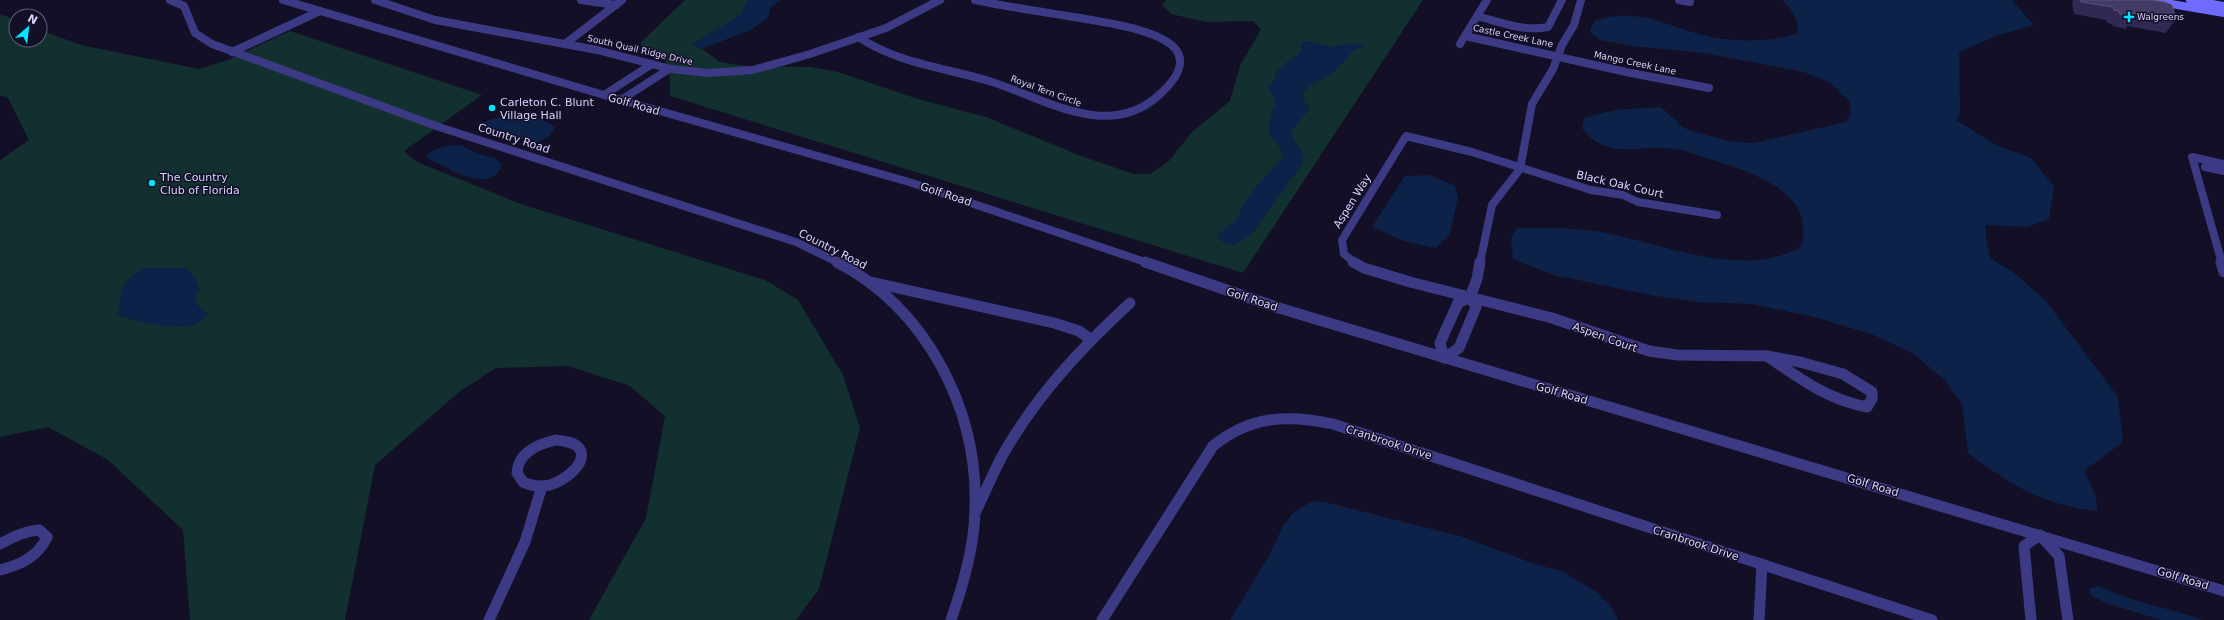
<svg xmlns="http://www.w3.org/2000/svg" width="2224" height="620" font-family="'DejaVu Sans',sans-serif">
  <style>
    .green { fill: #12302f }
    .water { fill: #0c2248 }
    .lines { fill: none; stroke-linecap: round; stroke-linejoin: round }
    .minor-far1 { stroke: #3d3a85; stroke-width: 8 }
    .minor { stroke: #3d3a85; stroke-width: 11 }
    .tertiary-far1 { stroke: #3d3a85; stroke-width: 8 }
    .tertiary { stroke: #3d3a85; stroke-width: 11 }
    .secondary { stroke: #6f6bff; stroke-width: 8 }
    .wall { fill: #312854 }
    .building { fill: #433a66; stroke: #5a527e }
    .poi-dot { fill: #00e5ff; stroke: #130f26; stroke-width: 1.5 }
    .labels { text-anchor: middle; stroke-width: 3; stroke-linejoin: round; paint-order: stroke }
    .far-poi-label { font-size: 9px; fill: #d9d4ff; stroke: #130f26; text-anchor: start }
    .far-street-label { font-size: 9px; fill: #d9d4ff; stroke: #130f26 }
    .poi-label { font-size: 11px; fill: #d9d4ff; stroke: #130f26; text-anchor: start }
    .street-label { font-size: 11px; fill: #d9d4ff; stroke: #130f26 }
  </style>
  <rect width="100%" height="100%" fill="#130f26"/>
  <!-- green -->
  <g class="green">
    <polygon points="685,0 781,0 770,8 768,17 763,21 748,31 701,48 720,62 746,66 811,67 838,72 918,99 986,117 1081,156 1134,174 1150,174 1169,161 1192,132 1230,101 1240,66 1261,29 1253,21 1206,22 1171,14 1162,5 1167,0 1423,0 1243,273 670,96 670,79 665,60 641,48 641,42"/>
    <polygon points="0,14 16,20 16,40 40,40 40,30 81,45 199,69 225,61 290,31 482,95 404,151 417,162 521,204 765,280 798,300 843,375 860,428 819,589 796,620 589,620 646,518 665,416 630,386 568,366 496,368 459,392 375,465 345,620 190,620 183,530 108,460 48,427 0,437 0,160 29,140 8,98 0,95"/>
  </g>
  <!-- water -->
  <g class="water">
    <polygon points="748,0 781,0 770,8 768,17 763,21 748,31 701,49 691,45 741,14"/>
    <path d="M1782 0H2012L2034 25 1998 35 1959 52 1960 114 1956 120 1996 145 2031 158 2054 186 2049 219 2027 227 1986 225V237L1990 258 2013 272 2046 301 2118 397 2123 442 2084 471 2096 496 2097 511C2042 504 2013 487 1968 453L1962 404 1944 379 1912 353 1874 335 1814 317 1751 304 1699 302 1656 296 1553 275 1513 259 1511 238 1517 228C1544 228 1574 227 1601 232 1656 242 1730 274 1785 254 1792 252 1799 250 1802 243 1804 239 1803 232 1803 228 1803 186 1738 168 1706 158 1696 155 1685 150 1674 149 1641 144 1605 161 1582 128L1584 118 1615 110 1661 107 1683 127 1691 131 1733 142 1754 143 1846 122 1851 113 1849 101 1830 83 1804 72 1704 53 1633 46 1600 40 1591 33 1590 29 1595 21C1639 5 1669 28 1711 37 1738 42 1770 42 1796 34 1802 21 1790 8 1782 0Z"/>
    <path d="M1304 41C1314 40 1322 47 1332 47 1344 46 1353 39 1364 46L1353 51 1332 74 1311 85 1303 93 1305 103 1311 106 1291 133 1304 156 1302 164 1251 235 1235 245H1227L1217 237 1218 234 1236 221 1244 203 1254 189 1283 157C1282 144 1270 140 1269 129 1268 122 1272 116 1272 110L1276 107 1274 98 1267 87 1275 79C1276 63 1294 62 1302 50L1300 46Z"/>
    <path d="M515 116C530 117 544 117 555 128 550 137 544 141 534 143L480 127C486 117 505 117 515 116Z"/>
    <path d="M460 145 478 154 495 158 502 165C491 197 444 166 425 157 433 147 448 146 460 145Z"/>
    <polygon points="1430,175 1455,186 1458,198 1450,234 1436,248 1403,241 1372,227 1405,176"/>
    <path d="M144 268H187L195 278 200 290 195 294 198 306 209 314C202 320 197 324 188 326 171 330 133 320 117 315 123 290 120 281 144 268Z"/>
    <polygon points="1312,501 1325,502 1463,537 1537,565 1562,571 1595,591 1610,605 1618,620 1230,620 1270,554 1283,526 1293,513"/>
    <path d="M2098 586C2131 602 2168 607 2202 620H2161L2106 603 2091 595 2089 589Z"/>
  </g>
  <g class="lines">
    <!-- minor-far1 -->
    <g class="minor-far1">
      <polyline points="170,0 184,6 195,33 212,44 439,127 796,242 839,263"/>
      <polyline points="375,0 435,20 597,50 671,69 708,73 753,70 810,54 886,28 940,0"/>
      <polyline points="581,0 616,5"/>
      <polyline points="1679,0 1690,2"/>
      <path d="M1477 16C1500 22 1524 32 1548 27L1562 0"/>
      <polyline points="1465,36 1626,72 1709,88"/>
      <path d="M858 37C900 64 942 67 989 81 1042 97 1108 142 1159 95 1168 87 1179 76 1180 63 1181 52 1173 45 1164 40 1146 30 1123 26 1103 22 1060 14 1017 9 975 0"/>
      <polyline points="565,44 622,0"/>
      <polyline points="1460,44 1487,0"/>
      <polyline points="232,52 320,11"/>
      <polyline points="604,95 652,64"/>
      <polyline points="621,100 669,69"/>
      <polyline points="2205,167 2224,171"/>
      <polyline points="1355,263 1344,254 1342,240 1406,136 1472,152 1591,190 1623,195 1638,202 1717,215"/>
      <polyline points="1480,263 1492,205 1520,169 1532,104 1553,69 1562,45 1574,25 1581,0"/>
      <polyline points="2222,263 2192,157 2224,164"/>
    </g>
    <!-- minor -->
    <g class="minor">
      <path d="M837 262C927 309 979 410 975 511 974 548 963 585 951 620"/>
      <polyline points="1353,262 1364,268 1410,282 1552,318 1649,351 1677,355 1767,356"/>
      <polyline points="2221,262 2224,272"/>
      <polyline points="871,282 1054,323 1079,331 1090,339"/>
      <polygon points="1470,297 1476,307 1459,348 1444,358 1440,343 1458,303"/>
      <polyline points="1470,297 1477,279 1480,262"/>
      <path d="M1767 356 1800 362 1843 374 1872 392V399L1867 407C1828 400 1799 378 1767 356Z"/>
      <path d="M556 440C564 441 574 442 579 448 590 463 562 482 550 485 540 487 531 486 523 482L517 473C518 452 538 444 556 440Z"/>
      <path d="M976 511C986 491 994 470 1005 451 1038 394 1082 347 1130 303"/>
      <path d="M0 544C12 537 24 531 39 530L47 537C38 557 20 565 0 570"/>
      <polyline points="489,620 525,542 542,486"/>
      <path d="M1102 620 1213 446C1250 416 1287 414 1333 424L1932 620"/>
      <polyline points="1759,620 1762,564"/>
      <polyline points="2031,620 2024,546 2040,535 2059,556 2068,620"/>
    </g>
    <!-- tertiary-far1 -->
    <polyline class="tertiary-far1" points="283,0 621,100 909,182 1148,263"/>
    <!-- tertiary -->
    <polyline class="tertiary" points="1145,262 1279,308 2224,591"/>
    <!-- secondary -->
    <g class="secondary">
      <polyline points="2148,0 2224,13"/>
      <polyline points="2190,0 2224,6"/>
    </g>
  </g>
  <!-- wall -->
  <polygon class="wall" points="2073,0 2151,0 2175,16 2173,19 2174,21 2166,33 2127,26 2126,29 2113,26 2112,24 2107,23 2106,20 2074,14 2072,3"/>
  <!-- building -->
  <polygon class="building" points="2080,0 2151,0 2165,2 2172,5 2175,16 2172,15 2174,21 2133,13 2133,16 2120,14 2119,11 2114,10 2113,7 2081,2"/>
  <!-- markers -->
  <g class="poi-dot">
    <path d="M2127 11h4v4h4v4h-4v4h-4v-4h-4v-4h4z"/>
    <circle cx="492" cy="108" r="4"/>
    <circle cx="152" cy="183" r="4"/>
  </g>
  <g class="labels">
    <!-- far-poi labels -->
    <g class="far-poi-label">
      <text x="2137" y="20">Walgreens</text>
    </g>
    <!-- far-street labels -->
    <g class="far-street-label">
      <text transform="translate(1513 36) rotate(12)" y="3">Castle Creek Lane</text>
      <text transform="translate(640 50) rotate(13)" y="3">South Quail Ridge Drive</text>
      <text transform="translate(1635 63) rotate(12)" y="3">Mango Creek Lane</text>
      <text transform="translate(1046 91) rotate(20)" y="3">Royal Tern Circle</text>
    </g>
    <!-- poi labels -->
    <g class="poi-label">
      <text x="500" y="106">Carleton C. Blunt<tspan x="500" dy="13">Village Hall</tspan></text>
      <text x="160" y="181">The Country<tspan x="160" dy="13">Club of Florida</tspan></text>
    </g>
    <!-- street labels -->
    <g class="street-label">
      <text transform="translate(634 104) rotate(16)" y="4">Golf Road</text>
      <text transform="translate(514 138) rotate(18)" y="4">Country Road</text>
      <text transform="translate(1620 184) rotate(13)" y="4">Black Oak Court</text>
      <text transform="translate(946 194) rotate(18)" y="4">Golf Road</text>
      <text transform="translate(1352 201) rotate(-58)" y="4">Aspen Way</text>
      <text transform="translate(833 249) rotate(27)" y="4">Country Road</text>
      <text transform="translate(1252 299) rotate(18)" y="4">Golf Road</text>
      <text transform="translate(1605 337) rotate(20)" y="4">Aspen Court</text>
      <text transform="translate(1562 393) rotate(16)" y="4">Golf Road</text>
      <text transform="translate(1389 442) rotate(18)" y="4">Cranbrook Drive</text>
      <text transform="translate(1873 485) rotate(17)" y="4">Golf Road</text>
      <text transform="translate(1696 543) rotate(18)" y="4">Cranbrook Drive</text>
      <text transform="translate(2183 578) rotate(17)" y="4">Golf Road</text>
    </g>
  </g>
  <!-- north arrow -->
  <g transform="translate(28 28) rotate(28)"><circle r="19" fill="#130f26" stroke="#625e7d"/>
  <path d="M0-3L7 15L0 10L-7 15Z" fill="#00e5ff"/>
  <text y="-6" font-size="11" font-weight="bold" text-anchor="middle" fill="#d9d4ff">N</text>
  </g>
</svg>
